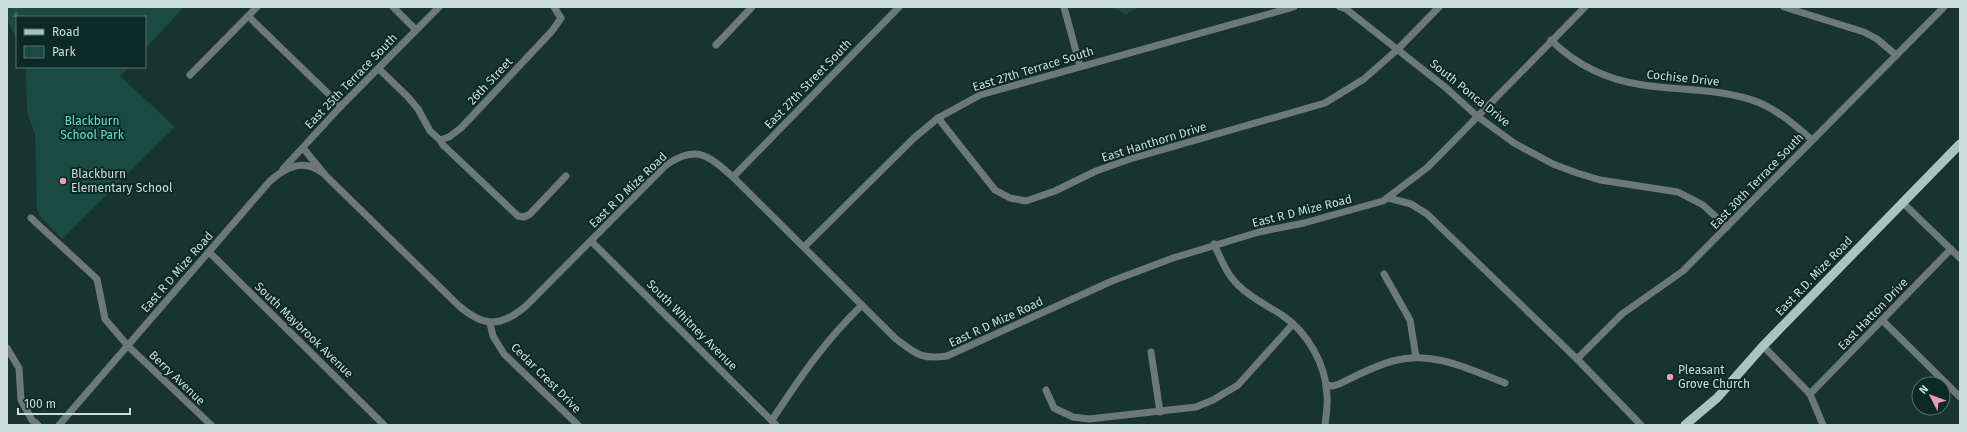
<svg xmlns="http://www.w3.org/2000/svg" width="1967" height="432" font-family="'Fira Sans',sans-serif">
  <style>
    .green { fill: #1a4b43 }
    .forest { fill: url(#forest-firs) }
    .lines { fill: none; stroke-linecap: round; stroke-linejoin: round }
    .minor { stroke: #6c7976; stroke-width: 7 }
    .major { stroke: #a9c5bf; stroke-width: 9 }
    .poi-dot { fill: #f09ab5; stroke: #0c2a25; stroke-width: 1.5 }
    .labels { text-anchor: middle; stroke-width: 4; stroke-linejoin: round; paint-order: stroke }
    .street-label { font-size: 12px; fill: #ccdcd9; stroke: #0c2a25 }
    .park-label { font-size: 12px; fill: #55e3cd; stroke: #0c2a25 }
    .poi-label { font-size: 12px; fill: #ccdcd9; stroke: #0c2a25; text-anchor: start }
  </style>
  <defs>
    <pattern id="forest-firs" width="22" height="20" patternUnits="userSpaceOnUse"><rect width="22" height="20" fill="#1a4b43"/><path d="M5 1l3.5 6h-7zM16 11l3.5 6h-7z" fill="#3a645e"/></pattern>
  </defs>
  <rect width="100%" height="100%" fill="#17342f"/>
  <!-- green -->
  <g class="green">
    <polygon points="22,7 184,7 145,49 145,17 17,17 17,39 8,21"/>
    <polygon points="26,67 128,67 120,76 175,127 62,239 39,215 37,210 35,134 27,112"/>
  </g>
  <!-- forest -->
  <g class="forest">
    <polygon points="7,7 37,7 35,13 26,17 17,17 17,19 7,22"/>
    <polygon points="1110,7 1140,7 1126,14"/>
  </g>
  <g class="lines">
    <!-- minor -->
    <g class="minor">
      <polyline points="393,7 416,30"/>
      <polyline points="1064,7 1080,66"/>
      <polyline points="1340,7 1346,9 1445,87 1477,116 1514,143 1553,164 1577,173 1600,180 1678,192 1703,205 1727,227"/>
      <polyline points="1784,7 1864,32 1877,39 1896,55"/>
      <polyline points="248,16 341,106"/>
      <path d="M1551 40C1576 65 1608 80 1643 85 1681 91 1723 88 1760 103 1780 112 1795 125 1812 140"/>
      <polyline points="716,45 752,7"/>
      <polyline points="379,69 408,97 418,109 430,131 440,140 443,145 518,216 524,217 530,214 566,176"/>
      <polyline points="190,75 257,7"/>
      <polyline points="938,118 995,190 1010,198 1026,201 1055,191 1096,171 1130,159 1325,103 1364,79 1398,49 1439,7"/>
      <polyline points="440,140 449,137 461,128 552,31 561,18 554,7"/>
      <path d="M303 148 326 176 458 305C483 327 500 328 526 306L666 165C696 144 708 155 733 177L896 339C916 354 922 360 947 356L1112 281 1173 258 1259 232 1304 223 1383 201 1428 167 1585 7"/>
      <polyline points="283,169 341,106 439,7"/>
      <polyline points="733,177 899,7"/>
      <polyline points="1388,198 1411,204 1427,214 1577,359 1641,425"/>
      <polyline points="1902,202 1960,258"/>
      <polyline points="31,218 97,279 105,319 128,346 211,425"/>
      <polyline points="591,241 776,425"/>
      <path d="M1214 244C1221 259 1227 275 1239 286 1251 298 1268 306 1282 315 1307 332 1326 364 1327 395 1328 405 1326 415 1325 425"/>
      <polyline points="805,246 914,138 938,118 980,95 1294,7"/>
      <polyline points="209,252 384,425"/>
      <polyline points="1384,274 1410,320 1416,357"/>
      <polyline points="1882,320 1960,397"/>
      <polyline points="490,323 493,336 504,354 578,425"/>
      <polyline points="1763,346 1810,394 1823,425"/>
      <polyline points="7,348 19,368 21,400 32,420 38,425"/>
      <polyline points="1151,352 1160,412"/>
      <polyline points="1577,359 1622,314 1683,271 1944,7"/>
      <path d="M1326 385 1333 386 1339 384C1356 376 1374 366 1393 361 1433 350 1468 369 1505 383"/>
      <polyline points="1046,390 1054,408 1073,417 1089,419 1196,407 1213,400 1238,385 1293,324"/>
      <polyline points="1810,394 1951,249"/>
      <path d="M772 420C801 376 824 342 862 305"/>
      <path d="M59 425 270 181C285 168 303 158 321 172"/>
    </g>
    <!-- major -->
    <polyline class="major" points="1685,425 1717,398 1763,346 1960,144"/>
  </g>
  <!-- markers -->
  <g class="poi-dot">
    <circle cx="63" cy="181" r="4"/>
    <circle cx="1670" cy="377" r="4"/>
  </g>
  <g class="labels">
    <!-- street labels -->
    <g class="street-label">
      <text transform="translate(1033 69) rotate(-17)" y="4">East 27th Terrace South</text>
      <text transform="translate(1683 78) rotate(6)" y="4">Cochise Drive</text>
      <text transform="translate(351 81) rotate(-46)" y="4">East 25th Terrace South</text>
      <text transform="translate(490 81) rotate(-47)" y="4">26th Street</text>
      <text transform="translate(808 84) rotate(-46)" y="4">East 27th Street South</text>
      <text transform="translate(1470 93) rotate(39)" y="4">South Ponca Drive</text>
      <text transform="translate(1154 142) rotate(-17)" y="4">East Hanthorn Drive</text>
      <text transform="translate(1757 181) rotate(-46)" y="4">East 30th Terrace South</text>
      <text transform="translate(628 190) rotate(-44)" y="4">East R D Mize Road</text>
      <text transform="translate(1302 211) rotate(-14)" y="4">East R D Mize Road</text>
      <text transform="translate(177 272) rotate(-49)" y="4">East R D Mize Road</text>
      <text transform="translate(1814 276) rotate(-46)" y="4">East R.D. Mize Road</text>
      <text transform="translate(1873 314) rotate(-46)" y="4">East Hatton Drive</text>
      <text transform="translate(996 322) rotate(-25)" y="4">East R D Mize Road</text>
      <text transform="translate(692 325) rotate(45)" y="4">South Whitney Avenue</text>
      <text transform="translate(304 330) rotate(44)" y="4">South Maybrook Avenue</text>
      <text transform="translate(177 378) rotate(44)" y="4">Berry Avenue</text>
      <text transform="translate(546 378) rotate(45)" y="4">Cedar Crest Drive</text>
    </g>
    <!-- park labels -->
    <g class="park-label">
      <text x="92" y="125">Blackburn<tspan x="92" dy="14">School Park</tspan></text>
    </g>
    <!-- poi labels -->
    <g class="poi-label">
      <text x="71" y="178">Blackburn<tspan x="71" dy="14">Elementary School</tspan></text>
      <text x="1678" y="374">Pleasant<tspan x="1678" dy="14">Grove Church</tspan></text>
    </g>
  </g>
  <!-- border -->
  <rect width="1967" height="432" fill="none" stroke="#ccdcd9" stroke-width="16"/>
  <!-- legend -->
  <rect x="16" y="16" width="130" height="52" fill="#0c2a25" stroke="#59716d"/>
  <rect x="24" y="29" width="20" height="6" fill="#a9c5bf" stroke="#59716d"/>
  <text x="52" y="36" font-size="12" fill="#ccdcd9">Road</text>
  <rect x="24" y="46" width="20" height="12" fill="#1a4b43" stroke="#59716d"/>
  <text x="52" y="56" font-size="12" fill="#ccdcd9">Park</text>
  <!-- north arrow -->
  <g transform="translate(1931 396) rotate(312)"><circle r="19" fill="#0c2a25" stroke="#59716d"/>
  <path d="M0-3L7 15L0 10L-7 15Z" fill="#f09ab5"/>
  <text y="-6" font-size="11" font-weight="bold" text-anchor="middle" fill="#ccdcd9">N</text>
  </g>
  <!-- scale -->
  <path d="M18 408v6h112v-6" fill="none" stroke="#ccdcd9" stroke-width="2"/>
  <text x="24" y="408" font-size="12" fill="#ccdcd9" stroke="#0c2a25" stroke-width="3" paint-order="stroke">100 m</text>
</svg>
